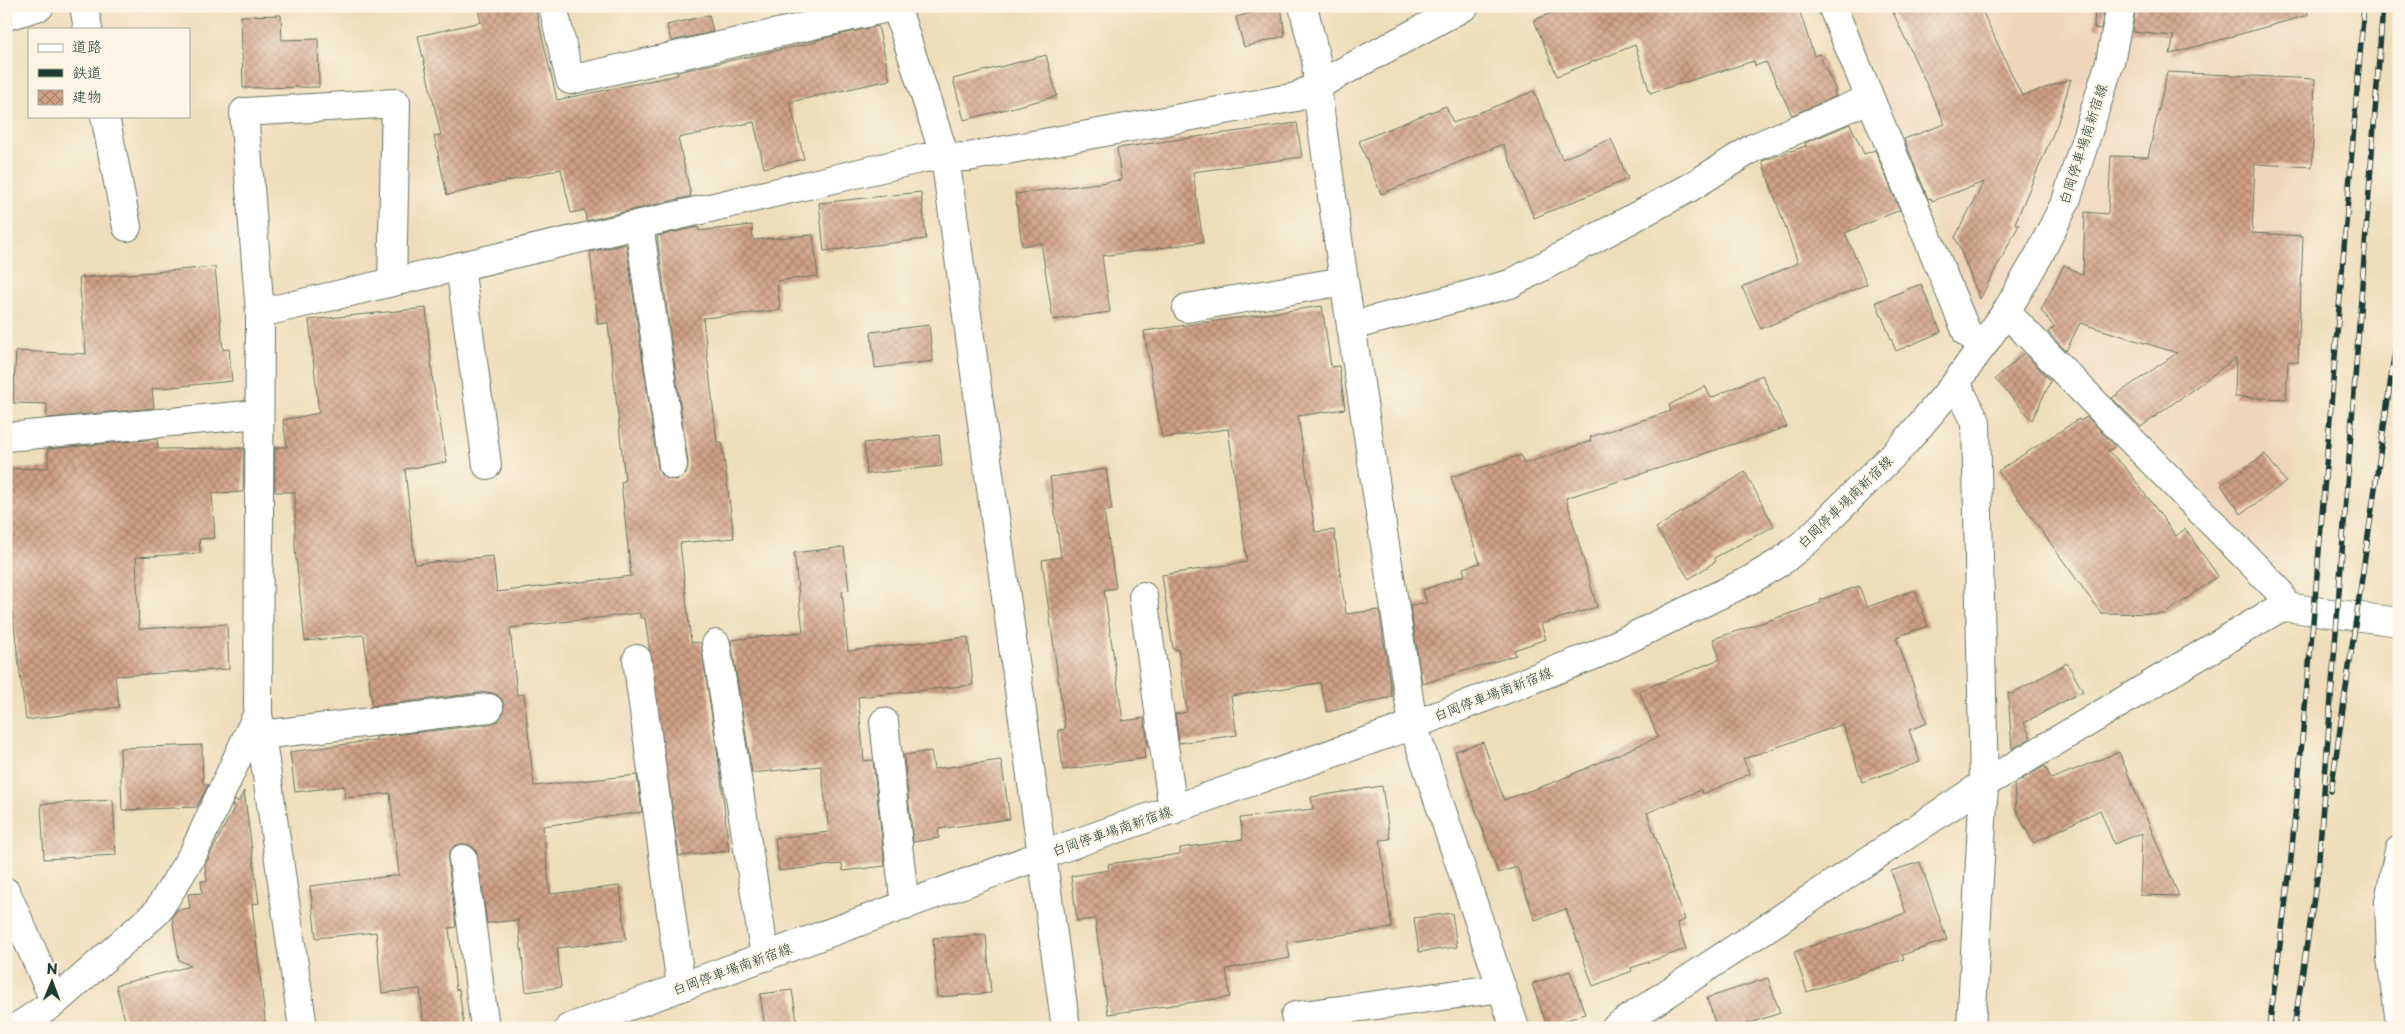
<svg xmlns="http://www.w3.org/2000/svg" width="2405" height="1034" font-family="'Playpen Sans','Klee One',sans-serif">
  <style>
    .built { fill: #efd6bb }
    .building { fill: url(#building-cross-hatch) }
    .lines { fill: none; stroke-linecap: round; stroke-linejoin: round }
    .minor-casing { stroke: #677563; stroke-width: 30 }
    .major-casing { stroke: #677563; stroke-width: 30 }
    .minor { stroke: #fff; stroke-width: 28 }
    .major { stroke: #fff; stroke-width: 28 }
    .rail-casing { stroke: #1f3d34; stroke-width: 5.5 }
    .rail { stroke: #fcf5e5; stroke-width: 4; stroke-dasharray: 11; stroke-linecap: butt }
    .labels { text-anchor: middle; stroke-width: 4; stroke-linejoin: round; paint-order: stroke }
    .street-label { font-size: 14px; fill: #1f3d34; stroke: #fcf5e5 }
  </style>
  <defs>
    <pattern id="building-cross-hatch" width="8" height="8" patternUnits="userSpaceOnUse" patternTransform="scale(1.25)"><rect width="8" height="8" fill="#d0a087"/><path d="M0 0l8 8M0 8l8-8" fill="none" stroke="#a8846f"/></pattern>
  </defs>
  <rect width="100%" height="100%" fill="#fcf5e5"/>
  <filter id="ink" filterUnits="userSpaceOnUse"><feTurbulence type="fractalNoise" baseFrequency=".02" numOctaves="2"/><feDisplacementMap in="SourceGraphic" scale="10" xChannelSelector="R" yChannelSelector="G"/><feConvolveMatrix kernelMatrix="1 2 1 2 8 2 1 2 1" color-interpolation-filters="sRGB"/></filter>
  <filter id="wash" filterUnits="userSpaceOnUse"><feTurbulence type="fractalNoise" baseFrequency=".0096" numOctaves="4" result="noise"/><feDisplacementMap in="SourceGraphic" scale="20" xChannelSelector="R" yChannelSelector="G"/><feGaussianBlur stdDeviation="1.12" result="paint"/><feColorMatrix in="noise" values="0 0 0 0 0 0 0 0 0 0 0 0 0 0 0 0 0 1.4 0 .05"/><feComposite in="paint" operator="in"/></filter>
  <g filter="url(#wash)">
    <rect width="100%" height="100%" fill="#edddba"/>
    <!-- built -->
    <polygon class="built" points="1849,6 2331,6 2285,578 1995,286 1975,317"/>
    <g id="blocks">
      <!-- building -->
      <g class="building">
        <polygon points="477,6 535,6 557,100 678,75 677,72 816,42 816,40 878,26 890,80 790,102 804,159 764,168 754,122 678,138 691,196 586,221 585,210 571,213 561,169 447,195 434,136 441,135 418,36 481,22"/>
        <polygon points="1276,6 1281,6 1285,36 1244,47 1236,17"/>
        <polygon points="1569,6 1798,6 1814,56 1819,54 1836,91 1834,92 1836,96 1792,115 1766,62 1755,66 1754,61 1650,93 1635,45 1557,76 1534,20"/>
        <polygon points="1890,6 1980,6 2022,96 2071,79 2058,122 2015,223 2019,225 1980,299 1955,237 1984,182 1932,201 1931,198 1928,199 1904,139 1945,124"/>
        <polygon points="2095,6 2105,6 2101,29 2094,28"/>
        <polygon points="2136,6 2307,6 2308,15 2170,54 2174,36 2132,32"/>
        <polygon points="281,15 282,40 318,39 319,87 243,88 241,16"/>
        <polygon points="709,15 713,32 671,41 667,25"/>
        <polygon points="1046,55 1057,96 964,120 953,79"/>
        <polygon points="2167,72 2315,79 2312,167 2255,164 2252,233 2303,236 2298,362 2288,361 2286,399 2235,397 2236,358 2141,427 2112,398 2177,353 2080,323 2066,351 2048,332 2054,327 2041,310 2064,265 2083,275 2085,212 2108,214 2111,156 2148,157"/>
        <polygon points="1534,91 1562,159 1611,139 1628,179 1534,218 1503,144 1381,194 1359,141 1446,106 1453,123"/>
        <polygon points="1297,123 1302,157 1193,172 1203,242 1102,256 1110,312 1053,320 1041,243 1022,246 1015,194 1121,180 1117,148"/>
        <polygon points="1850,124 1864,154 1875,150 1900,210 1845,233 1867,284 1761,329 1742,287 1798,263 1762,161 1806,146 1805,143"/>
        <polygon points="921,192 926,239 824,251 819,203"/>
        <polygon points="752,225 753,240 813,235 818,276 777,281 780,310 703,318 717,442 722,442 734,538 680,543 691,642 701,643 721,777 729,851 679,856 645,618 640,618 640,613 510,628 517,695 524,694 534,786 637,775 642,812 543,826 550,894 620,886 626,940 557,948 561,987 526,992 518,920 487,923 476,850 469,844 461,844 454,846 449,853 448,861 456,927 449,928 456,990 459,989 464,1028 424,1028 420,989 382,993 376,932 316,938 310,886 399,875 390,793 345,798 344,786 295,792 290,752 376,740 376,737 491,724 498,721 503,715 504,706 502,699 496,694 487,692 372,706 364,635 305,641 295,549 295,492 275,492 275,447 287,447 283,420 319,413 309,320 426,308 433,383 447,462 405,469 415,564 493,556 497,592 631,576 621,482 625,481 608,323 598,324 590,252 626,244 658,467 661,475 667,479 676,480 683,477 687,471 688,463 657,236 698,227 699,231"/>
        <polygon points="215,267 223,350 229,349 232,381 152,389 154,408 47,418 47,404 13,403 16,351 86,354 79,278"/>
        <polygon points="1921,284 1941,332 1896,351 1876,302"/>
        <polygon points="1322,306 1331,367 1339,366 1345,409 1298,416 1315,532 1334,530 1346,614 1379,610 1392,697 1327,712 1320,683 1231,696 1237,735 1179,743 1175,714 1187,712 1178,649 1173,649 1162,575 1247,562 1228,429 1162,438 1144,331"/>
        <polygon points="929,325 933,361 875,368 871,332"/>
        <polygon points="2024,353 2051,381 2032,420 1995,379"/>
        <polygon points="1762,375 1787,427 1566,498 1597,607 1541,624 1546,639 1514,650 1516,655 1422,684 1410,605 1427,603 1423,590 1465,575 1463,568 1480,563 1451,477 1521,455 1524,464 1591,441 1590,437 1671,411 1669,405 1705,386 1711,398"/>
        <polygon points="2087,417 2115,446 2108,451 2126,468 2176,536 2185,529 2218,576 2165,614 2101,613 1998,471 2079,419 2080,421"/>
        <polygon points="939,435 942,466 867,474 864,443"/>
        <polygon points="157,439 158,449 244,448 243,492 212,493 215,538 199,539 200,553 136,557 139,629 227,624 229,669 115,676 119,707 26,720 12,611 6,611 6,469 48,468 48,449"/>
        <polygon points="2265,454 2286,482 2241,514 2221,485"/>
        <polygon points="1106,469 1112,510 1104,511 1116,588 1104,590 1123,721 1144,718 1148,747 1144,748 1145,758 1063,770 1058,730 1065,729 1042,560 1061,557 1050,477"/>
        <polygon points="1745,472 1774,526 1714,558 1716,561 1689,579 1656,528"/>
        <polygon points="844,547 849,590 842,591 848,651 968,637 973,685 858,697 864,761 873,760 885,866 843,871 842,864 779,871 775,838 829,832 821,766 752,773 731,640 803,632 794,553"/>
        <polygon points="1859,586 1867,607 1915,590 1928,626 1896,637 1927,723 1909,730 1920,762 1862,782 1843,724 1743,759 1750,774 1703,794 1701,790 1647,813 1685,920 1677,923 1686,949 1631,968 1632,971 1593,986 1566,909 1535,920 1517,867 1498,873 1455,751 1483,742 1504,800 1557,781 1658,737 1639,691 1720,659 1713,639 1821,603 1820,600"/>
        <polygon points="2067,663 2083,691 2024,723 2031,738 2012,749 2008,693 2011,694"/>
        <polygon points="202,745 203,783 208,785 197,807 122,810 120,748"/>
        <polygon points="931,751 934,769 1001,760 1010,819 938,829 939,838 913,842 904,755"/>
        <polygon points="2119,752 2151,829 2179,896 2140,895 2142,833 2114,844 2100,810 2033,843 2016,809 2014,784 2045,766 2051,779"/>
        <polygon points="1382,786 1390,839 1380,840 1392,928 1287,942 1290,958 1226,969 1230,997 1108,1014 1095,919 1077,921 1071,876 1109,870 1108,864 1180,854 1180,848 1243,839 1240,818 1313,809 1311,797"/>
        <polygon points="244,791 259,903 252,904 266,1028 127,1028 116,985 191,966 179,960 172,917 177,910 190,908 188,894 202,893 201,881 207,881 205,865 235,806 232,806 235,800 238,802"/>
        <polygon points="113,800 116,855 44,859 41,804"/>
        <polygon points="1920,862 1947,940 1902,955 1904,959 1807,992 1794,952 1906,913 1891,871"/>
        <polygon points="1452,913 1457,947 1419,952 1414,918"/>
        <polygon points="986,935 991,993 937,997 933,938"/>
        <polygon points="1570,971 1585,1014 1558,1023 1546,1023 1532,984"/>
        <polygon points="1768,978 1780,1013 1735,1028 1717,1028 1707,998"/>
        <polygon points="792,990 798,1028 765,1028 760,994"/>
      </g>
    </g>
  </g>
  <g filter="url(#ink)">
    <use href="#blocks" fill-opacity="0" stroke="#677563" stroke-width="1"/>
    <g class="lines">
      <defs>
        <g id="minor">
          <polyline points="84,6 88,29"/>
          <polyline points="553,6 570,80 896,6"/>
          <polyline points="896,6 945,157 1066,1028"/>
          <polyline points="1303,6 1316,60 1319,105 1344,281 1413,725 1515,1028"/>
          <polyline points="1832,6 1967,333 1984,344"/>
          <polyline points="6,16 40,6"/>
          <polyline points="105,116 127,227"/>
          <polyline points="639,224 673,465"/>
          <polyline points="460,266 487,465"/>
          <polyline points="1187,308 1344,281"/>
          <polyline points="2006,312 2279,591 2285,607"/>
          <polyline points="260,313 924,158 968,157 1296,97 1465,6"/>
          <polyline points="1351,326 1510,284 1689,188 1753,148 1869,99"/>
          <polyline points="1956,383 1976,422 1984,784 1971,1028"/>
          <polyline points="6,437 259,414"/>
          <polyline points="1143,596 1173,810"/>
          <polyline points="716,644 765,957"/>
          <polyline points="637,659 681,987"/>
          <polyline points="884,722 905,906"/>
          <polyline points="261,735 489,708"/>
          <polyline points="2399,850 2389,901 2391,958 2399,1015"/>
          <polyline points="463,859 485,1028"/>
          <polyline points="6,892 55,1002"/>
          <polyline points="1295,1016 1502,988"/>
          <polyline points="16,1028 55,1002 157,912 193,854 258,713"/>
          <polyline points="303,1028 258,713 260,313 244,112 396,103 392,282"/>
          <polyline points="1615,1028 1984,784 2276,610 2285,607 2399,622"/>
        </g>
        <polyline id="major" points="569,1028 1042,855 1413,725 1595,655 1750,580 1782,561 1808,540 1903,445 1956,383 2006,312 2039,255 2066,201 2110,62 2121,6"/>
      </defs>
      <!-- minor casing -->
      <use href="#minor" class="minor-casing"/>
      <!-- major casing -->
      <use href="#major" class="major-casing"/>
      <!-- minor -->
      <use href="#minor" class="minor"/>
      <!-- major -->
      <use href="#major" class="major"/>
      <defs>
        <g id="rail">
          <polyline points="2331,791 2399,323"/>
          <polyline points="2318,871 2383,6"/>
          <polyline points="2269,1028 2290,869 2314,611 2364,6"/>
          <polyline points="2294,1028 2319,865"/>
        </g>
      </defs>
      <!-- rail casing -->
      <use href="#rail" class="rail-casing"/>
      <!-- rail -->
      <use href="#rail" class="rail"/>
    </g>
  </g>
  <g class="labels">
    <!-- street labels -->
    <g class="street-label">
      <text transform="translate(2083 144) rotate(-72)" y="5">白岡停車場南新宿線</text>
      <text transform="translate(1845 502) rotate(-44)" y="5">白岡停車場南新宿線</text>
      <text transform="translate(1493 694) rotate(-21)" y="5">白岡停車場南新宿線</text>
      <text transform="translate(1112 831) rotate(-19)" y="5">白岡停車場南新宿線</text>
      <text transform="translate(732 969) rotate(-20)" y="5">白岡停車場南新宿線</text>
    </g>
  </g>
  <!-- margin -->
  <rect width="2405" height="1034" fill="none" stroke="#fcf5e5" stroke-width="25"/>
  <!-- legend -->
  <rect x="28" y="28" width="162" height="90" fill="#fcf5e5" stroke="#a4ab9e"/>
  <rect x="38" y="44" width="25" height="8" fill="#ffffff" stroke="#a4ab9e"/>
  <text x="72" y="52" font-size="15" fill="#1f3d34">道路</text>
  <rect x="38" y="69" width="25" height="8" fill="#1f3d34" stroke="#a4ab9e"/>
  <text x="72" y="78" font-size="15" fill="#1f3d34">鉄道</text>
  <rect x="38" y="90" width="25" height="15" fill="url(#building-cross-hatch)" stroke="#a4ab9e"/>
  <text x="72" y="102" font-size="15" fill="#1f3d34">建物</text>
  <!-- north arrow -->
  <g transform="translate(52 982) rotate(1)" stroke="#fcf5e5" stroke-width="4" paint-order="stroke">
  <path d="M0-4L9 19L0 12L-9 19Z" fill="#1f3d34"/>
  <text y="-8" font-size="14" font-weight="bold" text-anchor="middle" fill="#1f3d34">N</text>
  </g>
</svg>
